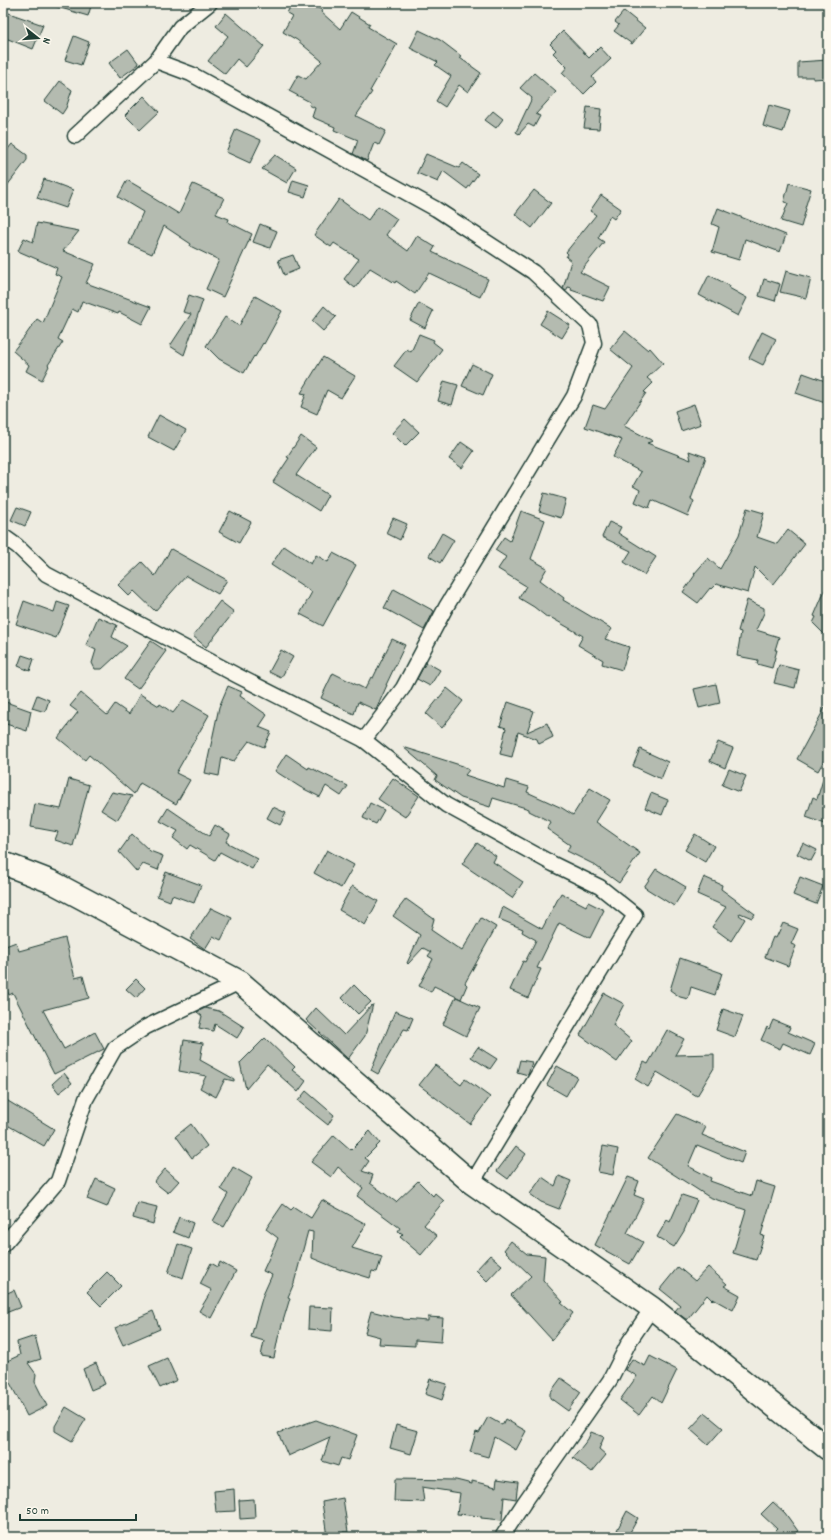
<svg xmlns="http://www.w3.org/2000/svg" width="831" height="1540" font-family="Dekko,sans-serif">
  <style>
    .building { fill: #b4bbb0; stroke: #1f3d34 }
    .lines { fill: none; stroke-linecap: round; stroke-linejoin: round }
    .street-casing { stroke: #1f3d34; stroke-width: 17 }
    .highway-casing { stroke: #1f3d34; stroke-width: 25 }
    .street { stroke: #fbf7ec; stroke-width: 14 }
    .highway { stroke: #fbf7ec; stroke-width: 22 }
  </style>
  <rect width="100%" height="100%" fill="#eeece1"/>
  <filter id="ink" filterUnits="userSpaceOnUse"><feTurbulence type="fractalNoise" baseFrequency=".025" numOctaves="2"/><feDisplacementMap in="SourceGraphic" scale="8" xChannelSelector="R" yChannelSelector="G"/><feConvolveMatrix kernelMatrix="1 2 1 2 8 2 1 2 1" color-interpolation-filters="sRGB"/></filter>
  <g filter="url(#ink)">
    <!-- building -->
    <g class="building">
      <polygon points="55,3 92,3 88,16 54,6"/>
      <polygon points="292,3 310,3 322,10 321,12 340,29 351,12 370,24 368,27 397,44 370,91 372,92 356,116 386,131 379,145 374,143 367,161 353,154 358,140 334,130 335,127 312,117 315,108 309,105 310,102 289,91 298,75 306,79 322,61 297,40 283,32 292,16 287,13"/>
      <polygon points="3,11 43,25 33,49 3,37"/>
      <polygon points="624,11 645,28 632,44 614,31 619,25 615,22"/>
      <polygon points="226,13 264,46 246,67 237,59 225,74 208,61 228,36 216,26"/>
      <polygon points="419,30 440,40 461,56 460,58 481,73 468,92 459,85 445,107 436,101 451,76 435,65 438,62 410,48"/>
      <polygon points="563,31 589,58 600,47 611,59 592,77 596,82 584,94 562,73 567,67 553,53 556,50 550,44"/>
      <polygon points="74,36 89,42 81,65 65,60"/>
      <polygon points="128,49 139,64 120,78 109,63"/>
      <polygon points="828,60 828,78 813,79 813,77 798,77 798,62"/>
      <polygon points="534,73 556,92 536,114 540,116 534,127 528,124 519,134 516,132 532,98 520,88"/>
      <polygon points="60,81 72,90 66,108 62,114 45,101"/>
      <polygon points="144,96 159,112 140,130 125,115"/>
      <polygon points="769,105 790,111 783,132 763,126"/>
      <polygon points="587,107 601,109 599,129 584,128"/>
      <polygon points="493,111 503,119 496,128 485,120"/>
      <polygon points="236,129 261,140 250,163 226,152"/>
      <polygon points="12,144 27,155 27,160 3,191 3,155"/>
      <polygon points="426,154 459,168 463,163 478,174 467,189 443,171 438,182 417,173"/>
      <polygon points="275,155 296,168 287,183 262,169"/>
      <polygon points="44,179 73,190 66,208 37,198"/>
      <polygon points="127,180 154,196 153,198 179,214 193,184 224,198 216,214 229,219 228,222 252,234 223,297 206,289 219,260 190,246 191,244 164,226 152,254 129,244 143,212 118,197"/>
      <polygon points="293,180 309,185 305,197 289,192"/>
      <polygon points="789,183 811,189 805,208 806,209 801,227 781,221 788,203 784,202"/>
      <polygon points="534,190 551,203 532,228 515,214"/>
      <polygon points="601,195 621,209 614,219 610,216 598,238 604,242 580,272 610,287 603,301 571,290 572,288 568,287 566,291 563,289 571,261 566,257 568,254 566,252 596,215 590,211"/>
      <polygon points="339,199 368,220 378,206 397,219 386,235 408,251 417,236 435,247 432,252 488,279 480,297 429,273 415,294 396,281 395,283 370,268 355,288 344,279 359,259 334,243 331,247 314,235"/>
      <polygon points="718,208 786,235 780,252 745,239 739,260 712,252 719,227 712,224"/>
      <polygon points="37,223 79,231 63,251 95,264 86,283 151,307 142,324 119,312 118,314 82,301 78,312 72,309 58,339 63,342 48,365 49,366 42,380 26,371 29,365 13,351 25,336 37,319 43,323 62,277 55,274 57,268 18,251 24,238 33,242"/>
      <polygon points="260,224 277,231 270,248 253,242"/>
      <polygon points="293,255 299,269 284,275 278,260"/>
      <polygon points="786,271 811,278 806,298 780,292"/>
      <polygon points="709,275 730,286 729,288 747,298 738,316 699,295"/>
      <polygon points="764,279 780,284 775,301 759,296"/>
      <polygon points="189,295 203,300 184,355 170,346 191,314 183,312"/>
      <polygon points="255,296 282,311 264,344 263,343 255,357 254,356 244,373 219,359 206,346 225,317 239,326"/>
      <polygon points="419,303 433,311 425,328 410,320"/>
      <polygon points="324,306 336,317 323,331 312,321"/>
      <polygon points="548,311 570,325 562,338 540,324"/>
      <polygon points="625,331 648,350 650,348 663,363 647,378 653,383 644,392 646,393 624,426 653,441 647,443 691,460 689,451 706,457 691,499 694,501 688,516 652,500 649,508 635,502 640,490 633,486 641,472 613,457 622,440 585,427 593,405 605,409 633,368 610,349"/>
      <polygon points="762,332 776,339 763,365 749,358"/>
      <polygon points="419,334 434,340 433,342 442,349 417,382 394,366 407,349 411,352"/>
      <polygon points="323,357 355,376 341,398 327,390 317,414 301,407 306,394 301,393"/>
      <polygon points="472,364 492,374 483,395 462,386"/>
      <polygon points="803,373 828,382 828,404 796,393"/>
      <polygon points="444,381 458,385 452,405 438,401"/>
      <polygon points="694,404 701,424 681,431 675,411"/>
      <polygon points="159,415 186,430 174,451 148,437"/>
      <polygon points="405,419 419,432 405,446 392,433"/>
      <polygon points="301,436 316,447 296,475 328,495 319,511 273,482 289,458 287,457"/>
      <polygon points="461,442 474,451 462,468 449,459"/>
      <polygon points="544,493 566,499 561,518 539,511"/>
      <polygon points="17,507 31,512 25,526 11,520"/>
      <polygon points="747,508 764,513 757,537 777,544 788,530 805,544 773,585 755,567 748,593 716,584 711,589 710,588 698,603 683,592 695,575 694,574 708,558 720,569 739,535"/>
      <polygon points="230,511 251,522 239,543 219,532"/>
      <polygon points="521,511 545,520 531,559 547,568 540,580 564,598 563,600 612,629 605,639 629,647 622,670 602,664 603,660 578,645 583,636 550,617 548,618 534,607 519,598 526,586 498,569 506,557 495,550 504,537 510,541"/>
      <polygon points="393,518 407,524 400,540 386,533"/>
      <polygon points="609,522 621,527 618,533 656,557 644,575 624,562 631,551 602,537"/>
      <polygon points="442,533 454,540 440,563 429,556"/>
      <polygon points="284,546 311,564 316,555 328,562 333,553 356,565 323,626 300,614 312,592 271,565"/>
      <polygon points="171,549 227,580 218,594 186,576 155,611 134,591 129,596 118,585 142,562 155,576"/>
      <polygon points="828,583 828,638 813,623 816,617 814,616"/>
      <polygon points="394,589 434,611 424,630 384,608"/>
      <polygon points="747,600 764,608 764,613 756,630 779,637 775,650 777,650 772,668 757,664 758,660 737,656 741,632 738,631"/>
      <polygon points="24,601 54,612 57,602 69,606 56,638 16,624"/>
      <polygon points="220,601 234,612 206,647 193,636"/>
      <polygon points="98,617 117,625 112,637 127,646 102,669 95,669 92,663 96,650 86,645"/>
      <polygon points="392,639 405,645 386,685 387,685 376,710 358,702 354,714 321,698 333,673 365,689 371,677 373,678"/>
      <polygon points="151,641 166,651 138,689 124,679"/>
      <polygon points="281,650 293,657 281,678 269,672"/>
      <polygon points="22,655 34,659 30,671 18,666"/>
      <polygon points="426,662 440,670 430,686 417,679"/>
      <polygon points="779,665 799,670 795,688 774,683"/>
      <polygon points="716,684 720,703 699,708 694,689"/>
      <polygon points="228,686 242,692 240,696 267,715 259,727 271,732 264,747 249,741 234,761 222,757 219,776 205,773 219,707"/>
      <polygon points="447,688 463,701 442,728 426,714"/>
      <polygon points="81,693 107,715 115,704 129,714 140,694 159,706 160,704 173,713 183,700 209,715 176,773 190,780 176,804 140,783 134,794 89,755 85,760 58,738 78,712 70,706"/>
      <polygon points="37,695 49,700 45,712 32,708"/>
      <polygon points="3,701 31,711 27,731 3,723"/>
      <polygon points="508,702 534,711 527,732 547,723 553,737 539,744 537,739 518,732 512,757 500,754 506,728 500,726"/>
      <polygon points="828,702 828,753 818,771 797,759"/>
      <polygon points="718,742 733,748 725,768 710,761"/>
      <polygon points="403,747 463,766 469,770 465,775 504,788 506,780 529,787 527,792 562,808 573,815 590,788 610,800 596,822 640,853 619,883 593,864 567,851 570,845 547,829 551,822 529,811 529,809 493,798 490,807 461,798 435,780 437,776"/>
      <polygon points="640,749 668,762 661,779 633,766"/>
      <polygon points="286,754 308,769 309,767 348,786 341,796 326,786 320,797 300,787 275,771"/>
      <polygon points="729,769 746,776 739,792 722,785"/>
      <polygon points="825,773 828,774 828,825 806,817 813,797 817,799"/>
      <polygon points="393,778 419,796 405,817 378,799"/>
      <polygon points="69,779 89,785 73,846 55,840 58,832 31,827 35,804 61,809"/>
      <polygon points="112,792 132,796 117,820 101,810"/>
      <polygon points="651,793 668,800 662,815 645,808"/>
      <polygon points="370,803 384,810 376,824 363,818"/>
      <polygon points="273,807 286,813 280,825 267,818"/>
      <polygon points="168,808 209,836 215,825 230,834 226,842 258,859 252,869 220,852 215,860 190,845 187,849 173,838 178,831 160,821"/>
      <polygon points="132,834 150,851 163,856 158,870 143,864 137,872 119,852"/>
      <polygon points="695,834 714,846 705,862 685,850"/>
      <polygon points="477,843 496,856 493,862 523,882 512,898 462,864"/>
      <polygon points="803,843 817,850 811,861 797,854"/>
      <polygon points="327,850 354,865 341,888 314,873"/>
      <polygon points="656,869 686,887 674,906 644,887"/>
      <polygon points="166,872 201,885 194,903 172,895 170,901 157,896"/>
      <polygon points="704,877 722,885 721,889 755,914 752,918 740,913 739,915 745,919 731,941 712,927 726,907 697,894"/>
      <polygon points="800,877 823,886 816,904 793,895"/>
      <polygon points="352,886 378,901 365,925 339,910"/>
      <polygon points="561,893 586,906 588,902 604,910 590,938 559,923 537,968 541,969 528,998 510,990 523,961 525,962 536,940 522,932 523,929 499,919 503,907 542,929"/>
      <polygon points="406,899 434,919 431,930 462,951 481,918 496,927 465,983 467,985 461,999 434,986 431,992 419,986 433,959 428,956 431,952 423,948 408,964 407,963 420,935 393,916"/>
      <polygon points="211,908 232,918 221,940 213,936 205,949 190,939"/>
      <polygon points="783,923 798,929 791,944 796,946 788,966 765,957 773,937 776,938"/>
      <polygon points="65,938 75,978 83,976 89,998 43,1010 64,1049 95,1032 104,1049 54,1074 13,993 9,995 3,981 3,947 16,942 19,951"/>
      <polygon points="680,958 722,973 715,995 691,987 688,999 680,997 670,990"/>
      <polygon points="136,979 145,988 136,998 126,989"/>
      <polygon points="354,985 371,1002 358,1014 342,998"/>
      <polygon points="604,993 624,1004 613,1025 632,1041 617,1062 580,1035"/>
      <polygon points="456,997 480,1008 466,1036 443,1024"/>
      <polygon points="373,1004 365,1036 348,1059 306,1020 316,1008 344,1035"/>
      <polygon points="205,1008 219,1011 244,1027 237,1038 215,1024 213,1031 199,1028 202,1016 197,1012"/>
      <polygon points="723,1009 743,1016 735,1037 716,1030"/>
      <polygon points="395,1011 413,1018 408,1030 404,1029 378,1074 371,1070"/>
      <polygon points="773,1020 790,1027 788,1032 815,1044 810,1055 783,1043 780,1049 761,1040 767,1027 769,1029"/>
      <polygon points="667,1030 684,1039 675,1055 714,1054 714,1068 697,1096 657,1072 648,1087 635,1079 644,1062 648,1064"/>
      <polygon points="265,1038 295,1067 292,1070 306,1081 298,1092 267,1064 246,1089 240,1063"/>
      <polygon points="184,1040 203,1043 200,1060 234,1079 234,1081 225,1079 216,1097 200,1088 206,1076 179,1071"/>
      <polygon points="478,1047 497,1059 490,1069 471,1057"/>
      <polygon points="520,1060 532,1062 528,1075 517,1072"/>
      <polygon points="435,1065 461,1085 465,1079 490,1097 470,1124 419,1085"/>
      <polygon points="557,1066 577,1077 566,1096 547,1085"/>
      <polygon points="64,1073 72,1083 59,1093 52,1084"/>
      <polygon points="306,1091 334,1115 328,1125 298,1101"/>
      <polygon points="3,1098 54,1129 44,1146 9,1126 3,1126"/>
      <polygon points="677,1114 706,1127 702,1135 745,1152 741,1163 697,1145 688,1166 711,1178 710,1181 752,1196 756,1181 775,1187 761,1235 764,1236 756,1260 733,1253 746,1210 709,1197 648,1158"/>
      <polygon points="191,1124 207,1146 192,1158 176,1136"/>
      <polygon points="370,1131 380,1143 365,1158 369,1161 362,1171 373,1175 370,1183 396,1202 418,1181 433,1196 435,1193 444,1201 424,1225 437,1236 421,1255 400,1237 403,1234 398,1231 400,1228 357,1196 363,1188 338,1167 331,1177 311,1162 334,1135 351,1150"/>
      <polygon points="516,1146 526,1154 508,1179 497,1171"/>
      <polygon points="603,1146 618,1149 613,1175 598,1172"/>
      <polygon points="233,1167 252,1178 224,1227 213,1221 228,1194 221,1189"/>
      <polygon points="165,1169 179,1181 168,1193 154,1182"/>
      <polygon points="559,1176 571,1181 559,1209 541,1202 530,1194 542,1177 555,1186"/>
      <polygon points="628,1177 639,1181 634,1195 644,1199 627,1233 643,1242 630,1264 595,1245"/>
      <polygon points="96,1179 115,1188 107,1207 87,1199"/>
      <polygon points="682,1195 697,1200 684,1231 674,1247 657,1237 667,1220 670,1222"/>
      <polygon points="322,1200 366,1224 352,1248 382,1257 377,1272 372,1271 370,1278 341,1269 341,1270 312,1258 313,1232 308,1231 294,1283 288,1297 290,1298 278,1338 274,1358 261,1356 264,1341 251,1337 263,1295 272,1275 263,1271 278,1238 266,1229 283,1204 291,1210 294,1207 311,1218"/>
      <polygon points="137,1202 157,1207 153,1224 133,1218"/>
      <polygon points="179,1217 193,1223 188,1238 173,1232"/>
      <polygon points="511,1241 527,1254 545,1256 543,1280 563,1302 561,1303 573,1313 552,1340 511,1295 531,1276 504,1250"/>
      <polygon points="178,1244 192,1249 183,1278 168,1273"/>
      <polygon points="490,1255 502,1265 487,1281 476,1270"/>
      <polygon points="220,1262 236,1271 211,1318 199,1311 212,1290 200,1284 211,1263 218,1267"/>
      <polygon points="678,1267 695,1281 708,1267 727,1284 724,1286 740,1295 733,1310 713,1299 712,1300 707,1295 687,1320 675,1311 680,1305 660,1289"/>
      <polygon points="107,1272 121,1286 101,1306 87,1292"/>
      <polygon points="14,1290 21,1307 3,1314 3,1295"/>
      <polygon points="309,1307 333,1308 332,1331 308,1329"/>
      <polygon points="153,1311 160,1329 123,1345 115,1328"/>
      <polygon points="371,1311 394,1317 403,1318 403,1319 428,1321 428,1317 443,1318 441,1342 415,1340 415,1346 379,1344 380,1337 365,1333"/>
      <polygon points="35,1336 41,1359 28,1363 36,1374 35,1382 47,1406 27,1416 8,1379 3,1382 3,1363 20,1355 17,1342"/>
      <polygon points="650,1356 677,1370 661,1403 653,1396 639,1415 620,1400 637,1376 626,1370 632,1359 645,1366"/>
      <polygon points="167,1358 177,1380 160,1388 149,1366"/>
      <polygon points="96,1363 105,1384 91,1390 83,1369"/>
      <polygon points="561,1378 581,1392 568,1411 550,1398 550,1393"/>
      <polygon points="430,1379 447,1384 442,1400 425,1394"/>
      <polygon points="66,1407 86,1419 72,1441 55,1431 55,1426"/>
      <polygon points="705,1413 723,1428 708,1445 690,1429"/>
      <polygon points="488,1417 502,1425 505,1419 526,1431 516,1450 494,1437 488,1457 470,1452 476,1432 479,1433"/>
      <polygon points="316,1420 357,1435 348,1460 341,1458 338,1466 322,1461 330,1437 288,1456 278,1433"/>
      <polygon points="396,1425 418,1431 411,1454 390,1448"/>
      <polygon points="591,1432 604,1437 599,1449 606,1455 592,1472 573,1458 588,1439"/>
      <polygon points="395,1479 456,1480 472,1484 472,1481 496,1487 497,1479 518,1482 516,1499 504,1497 502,1520 481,1518 481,1516 457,1514 460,1493 422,1487 424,1502 394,1501"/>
      <polygon points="234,1489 235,1511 216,1512 214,1491"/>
      <polygon points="343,1498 348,1532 343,1532 344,1537 327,1537 322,1502"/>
      <polygon points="254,1499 255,1518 240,1519 239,1500"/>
      <polygon points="773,1502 785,1513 798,1531 789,1537 769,1537 777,1529 761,1514"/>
      <polygon points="627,1511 638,1518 628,1536 617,1530"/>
    </g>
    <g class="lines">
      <defs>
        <g id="street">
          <polyline points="156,61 191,74 436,209 533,272 590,325 594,343 574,396 446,607 403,688 364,740 446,805 553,864 600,887 635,915 472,1183"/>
          <polyline points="75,136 156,61 180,27 210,3"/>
          <polyline points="3,536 17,546 46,574 238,676 364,740"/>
          <polyline points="3,1245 58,1181 86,1099 115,1048 146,1027 240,982"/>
          <polyline points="502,1537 524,1503 610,1380 629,1342 652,1308"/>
        </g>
        <polyline id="highway" points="3,863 52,882 240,982 472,1183 652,1308 828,1449"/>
      </defs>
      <!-- street casing -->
      <use href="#street" class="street-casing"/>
      <!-- highway casing -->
      <use href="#highway" class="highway-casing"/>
      <!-- street -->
      <use href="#street" class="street"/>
      <!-- highway -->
      <use href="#highway" class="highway"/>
    </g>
  </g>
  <!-- margin -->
  <rect width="831" height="1540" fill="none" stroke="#fbf7ec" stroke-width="16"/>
  <rect x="8" y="8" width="815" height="1524" fill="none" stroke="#1f3d34" stroke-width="1.5" filter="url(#ink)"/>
  <!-- north arrow -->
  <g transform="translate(38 38) rotate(107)" stroke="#fbf7ec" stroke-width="3" paint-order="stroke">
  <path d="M0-3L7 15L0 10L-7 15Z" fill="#1f3d34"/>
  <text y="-6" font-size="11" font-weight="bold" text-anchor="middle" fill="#1f3d34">N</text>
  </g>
  <!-- scale -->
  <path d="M20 1514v6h116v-6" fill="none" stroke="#1f3d34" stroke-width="2"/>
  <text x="26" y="1514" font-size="12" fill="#1f3d34" stroke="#fbf7ec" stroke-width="3" paint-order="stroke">50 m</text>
</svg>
